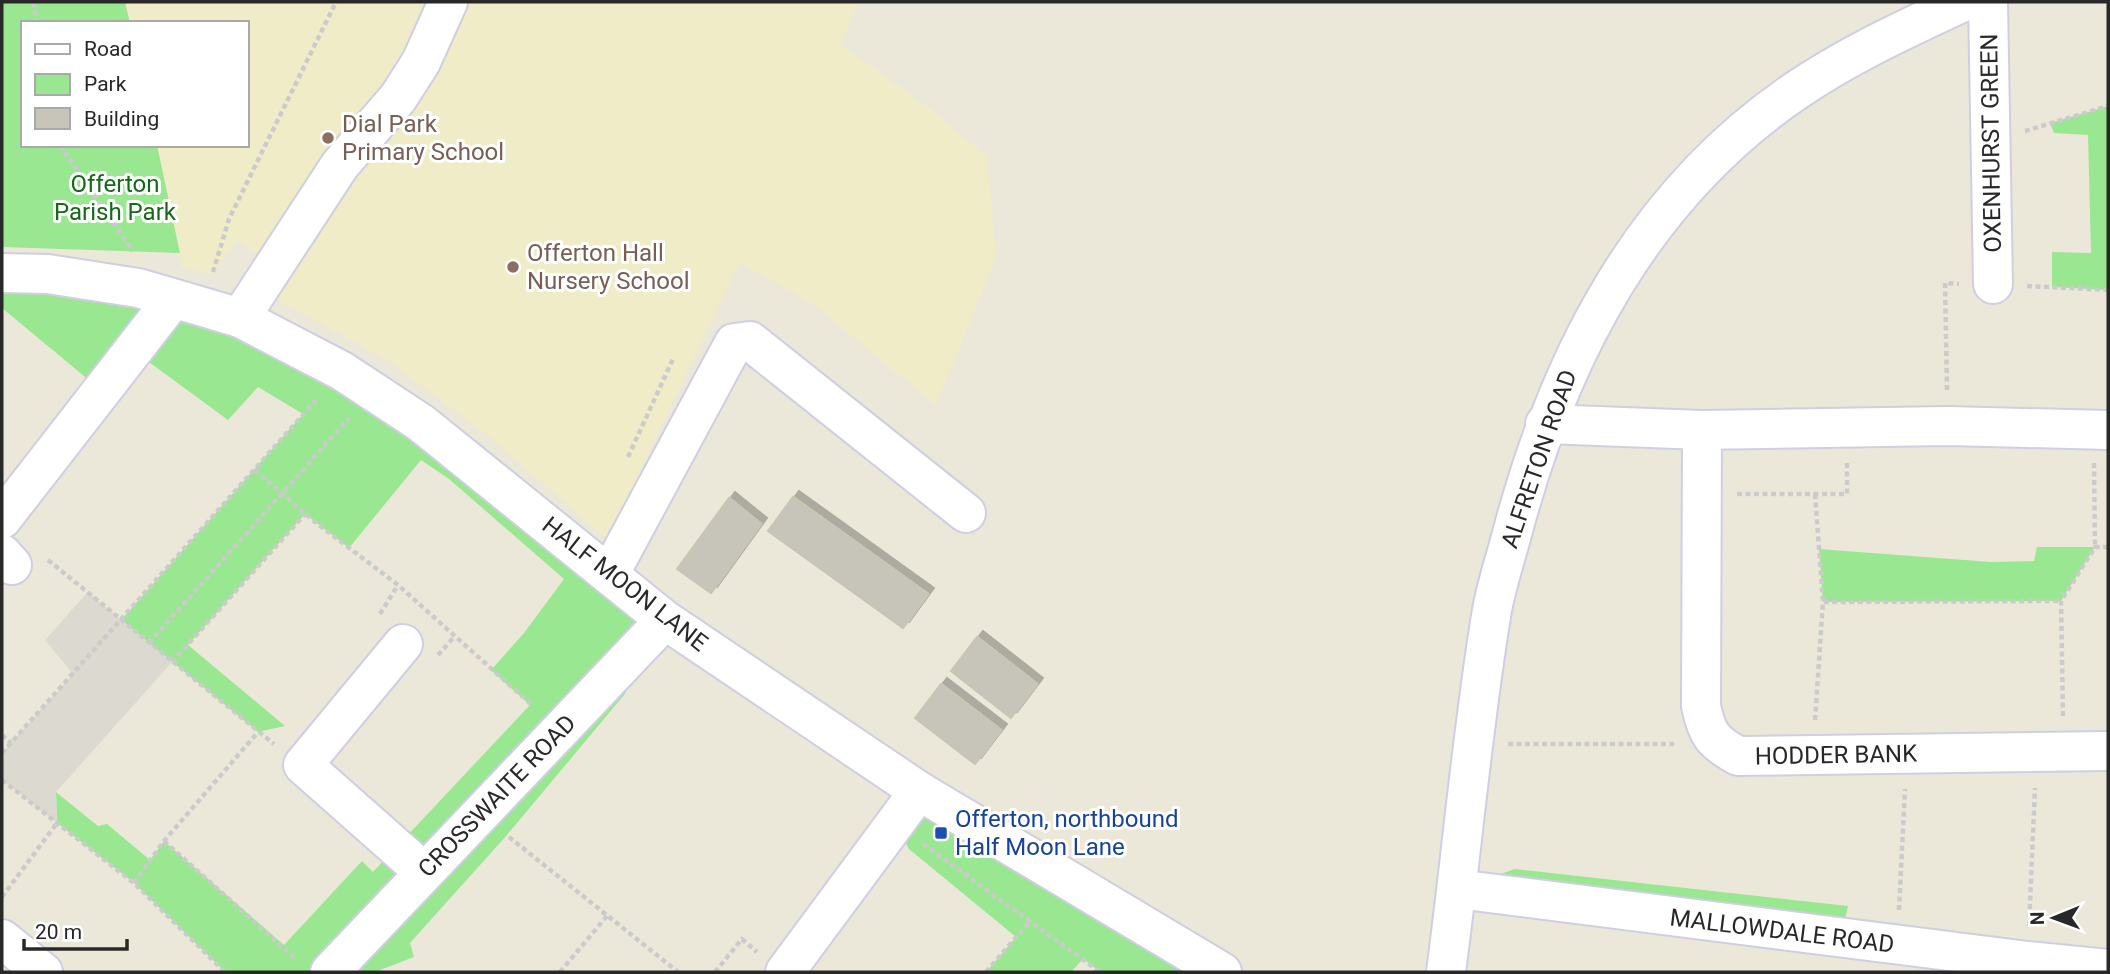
<svg xmlns="http://www.w3.org/2000/svg" width="2110" height="974" font-family="Roboto,sans-serif">
  <style>
    .education { fill: #efecc7 }
    .green { fill: #99e791 }
    .plaza { fill: #dcdad0 }
    .building { fill: #c7c5b9; stroke: #c7c5b3; stroke-width: 2; filter: url(#shadow) }
    .lines { fill: none; stroke-linecap: round; stroke-linejoin: round }
    .minor-casing { stroke: #cfcee3; stroke-width: 42 }
    .path { stroke: #cbcbcb; stroke-width: 4.5; stroke-dasharray: 5 3.5; stroke-linecap: butt }
    .minor { stroke: #fff; stroke-width: 38 }
    .education-dot { fill: #8d6e63; stroke: #fff; stroke-width: 2.5 }
    .transit-dot { fill: #1a4fb4; stroke: #fff; stroke-width: 2.5 }
    .labels { text-anchor: middle; stroke-width: 6; stroke-linejoin: round; paint-order: stroke }
    .education-label { font-size: 24px; fill: #785e54; stroke: #fff; text-anchor: start }
    .street-label { font-size: 24px; fill: #282828; stroke: #fff }
    .park-label { font-size: 24px; fill: #156918; stroke: #fff }
    .transit-label { font-size: 24px; fill: #164399; stroke: #fff; text-anchor: start }
  </style>
  <defs>
    <filter id="shadow"><feDropShadow dx="6" dy="-6" stdDeviation="0" flood-color="#0004"/></filter>
  </defs>
  <rect width="100%" height="100%" fill="#ece8d9"/>
  <!-- education -->
  <polygon class="education" points="118,2 859,2 840,44 920,101 987,157 996,258 936,405 813,304 740,262 607,539 490,437 383,357 272,297 285,273 237,240 212,274 181,267 152,145 247,145 247,23 123,23"/>
  <!-- green -->
  <g class="green">
    <polygon points="2,2 125,2 130,23 23,23 23,145 157,145 180,253 2,247"/>
    <polygon points="2108,106 2108,290 2052,287 2052,252 2091,253 2088,135 2054,133 2050,123"/>
    <polygon points="2,273 240,318 665,620 624,695 507,835 410,943 414,957 375,972 225,972 134,883 57,823 56,792 98,826 107,824 150,860 164,841 284,945 362,861 373,872 530,705 491,670 524,633 564,579 449,479 421,460 349,548 305,514 188,645 285,726 258,732 121,620 303,414 258,387 228,420 134,351 102,391 2,308"/>
    <polygon points="2037,547 2095,547 2061,601 1823,602 1819,549 1991,562 2034,561"/>
    <polygon points="919,791 1222,972 1100,972 1083,959 1071,972 986,972 1016,937 909,849 896,825"/>
    <polygon points="1515,869 1848,906 1841,938 1457,889"/>
  </g>
  <!-- plaza -->
  <polygon class="plaza" points="88,592 172,662 56,792 57,823 2,780 2,753 73,674 45,640"/>
  <!-- building -->
  <g class="building">
    <polygon points="793,497 928,594 903,628 768,531"/>
    <polygon points="729,498 761,524 711,593 677,569"/>
    <polygon points="977,637 1037,684 1011,718 951,671"/>
    <polygon points="941,684 1001,730 975,764 915,718"/>
  </g>
  <g class="lines">
    <defs>
      <g id="minor">
        <polyline points="1988,2 1993,284"/>
        <polyline points="2,273 48,274 138,288 203,307 240,318 342,371 421,423 665,620 919,791 1222,972"/>
        <polyline points="240,318 340,165 398,98 421,62 448,2"/>
        <polyline points="1545,424 1702,430 1947,426 2108,430"/>
        <path d="M1702 430 1701 706C1707 735 1713 742 1738 756L2108 751"/>
        <polyline points="2,519 173,299"/>
        <polyline points="2,554 12,565"/>
        <polyline points="609,575 734,343 750,341 966,513"/>
        <polyline points="403,644 303,765 424,872"/>
        <polyline points="1457,889 2028,961 2108,969"/>
        <polyline points="2,939 43,972"/>
        <polyline points="330,972 665,620"/>
        <polyline points="785,972 919,791"/>
        <path d="M1446 972C1462 852 1472 730 1492 610 1497 583 1506 557 1513 530 1560 355 1643 194 1797 90 1850 54 1906 29 1963 2"/>
      </g>
    </defs>
    <!-- minor casing -->
    <use href="#minor" class="minor-casing"/>
    <!-- path -->
    <g class="path">
      <polyline points="33,2 37,23"/>
      <polyline points="2025,131 2108,106"/>
      <polyline points="60,145 133,251"/>
      <polyline points="213,272 229,219 336,2"/>
      <polyline points="2027,286 2108,290"/>
      <polyline points="1947,390 1945,283 1959,284"/>
      <polyline points="628,457 673,359"/>
      <polyline points="2094,463 2095,547"/>
      <polyline points="255,470 315,522 398,585 533,706"/>
      <polyline points="1737,494 1847,494 1847,463"/>
      <polyline points="1815,494 1823,602"/>
      <polyline points="48,560 274,744"/>
      <polyline points="380,614 398,585"/>
      <polyline points="149,643 349,418"/>
      <polyline points="438,655 454,637"/>
      <polyline points="172,662 305,514"/>
      <polyline points="2063,716 2061,601 2095,547 2108,547"/>
      <polyline points="1815,720 1823,602 2061,601"/>
      <polyline points="2,735 11,743"/>
      <polyline points="1508,744 1674,744"/>
      <polyline points="2,753 318,398"/>
      <polyline points="2,780 134,883 225,972"/>
      <polyline points="509,837 678,972"/>
      <polyline points="164,841 296,959"/>
      <polyline points="923,844 1100,972"/>
      <polyline points="134,883 164,841 258,732"/>
      <polyline points="2,897 57,823"/>
      <polyline points="1899,910 1905,789"/>
      <polyline points="2029,926 2035,788"/>
      <polyline points="560,972 607,916"/>
      <polyline points="715,972 742,939 757,952"/>
      <polyline points="986,972 1031,920"/>
    </g>
    <!-- minor -->
    <use href="#minor" class="minor"/>
  </g>
  <!-- markers -->
  <g class="education-dot">
    <circle cx="328" cy="138" r="7"/>
    <circle cx="513" cy="267" r="7"/>
  </g>
  <rect class="transit-dot" x="934" y="826" width="14" height="14" rx="3.5"/>
  <g class="labels">
    <!-- education labels -->
    <g class="education-label">
      <text x="342" y="132">Dial Park<tspan x="342" dy="28">Primary School</tspan></text>
      <text x="527" y="261">Offerton Hall<tspan x="527" dy="28">Nursery School</tspan></text>
    </g>
    <!-- street labels -->
    <g class="street-label">
      <text transform="translate(1991 143) rotate(-91)" y="8">OXENHURST GREEN</text>
      <text transform="translate(1539 459) rotate(-71)" y="8">ALFRETON ROAD</text>
      <text transform="translate(625 584) rotate(38)" y="8">HALF MOON LANE</text>
      <text transform="translate(1836 755) rotate(-1)" y="8">HODDER BANK</text>
      <text transform="translate(497 796) rotate(-46)" y="8">CROSSWAITE ROAD</text>
      <text transform="translate(1782 931) rotate(7)" y="8">MALLOWDALE ROAD</text>
    </g>
    <!-- park labels -->
    <g class="park-label">
      <text x="115" y="192">Offerton<tspan x="115" dy="28">Parish Park</tspan></text>
    </g>
    <!-- transit labels -->
    <g class="transit-label">
      <text x="955" y="827">Offerton, northbound<tspan x="955" dy="28">Half Moon Lane</tspan></text>
    </g>
  </g>
  <!-- border -->
  <rect width="2110" height="974" fill="none" stroke="#282828" stroke-width="7"/>
  <!-- legend -->
  <rect x="21" y="21" width="228" height="126" fill="#ffffff" stroke="#a9a9a9" stroke-width="2"/>
  <rect x="35" y="44" width="35" height="10" fill="#ffffff" stroke="#a9a9a9" stroke-width="2"/>
  <text x="84" y="56" font-size="21" fill="#282828">Road</text>
  <rect x="35" y="74" width="35" height="21" fill="#99e791" stroke="#a9a9a9" stroke-width="2"/>
  <text x="84" y="91" font-size="21" fill="#282828">Park</text>
  <rect x="35" y="108" width="35" height="21" fill="#c7c5b9" stroke="#a9a9a9" stroke-width="2"/>
  <text x="84" y="126" font-size="21" fill="#282828">Building</text>
  <!-- north arrow -->
  <g transform="translate(2054 918) rotate(269)" stroke="#ffffff" stroke-width="5" paint-order="stroke">
  <path d="M0-5L12 26L0 18L-12 26Z" fill="#282828"/>
  <text y="-10" font-size="19" font-weight="bold" text-anchor="middle" fill="#282828">N</text>
  </g>
  <!-- scale -->
  <path d="M24 939v10h103v-10" fill="none" stroke="#282828" stroke-width="3.5"/>
  <text x="35" y="939" font-size="21" fill="#282828" stroke="#ffffff" stroke-width="5" paint-order="stroke">20 m</text>
</svg>
